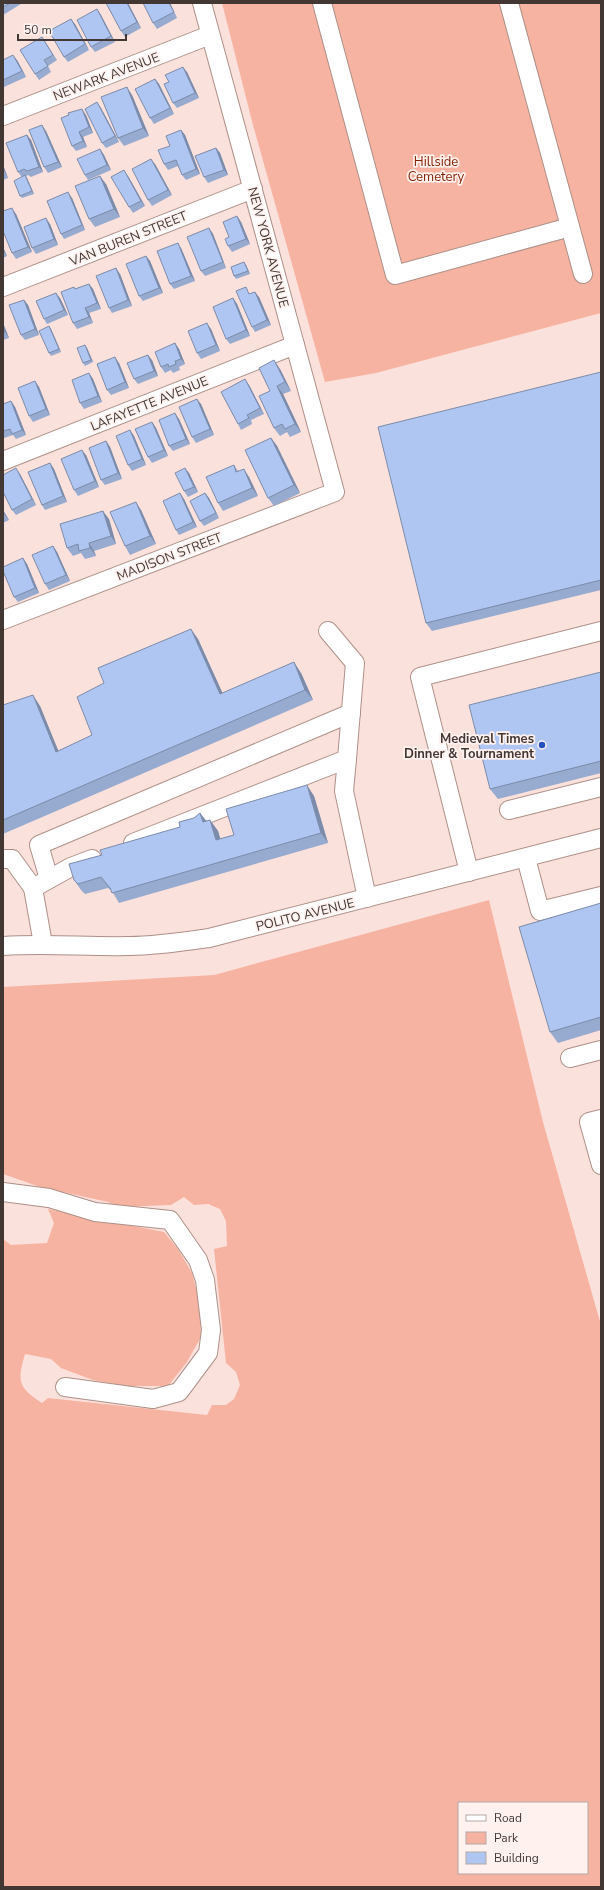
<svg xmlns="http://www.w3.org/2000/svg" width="604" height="1890" font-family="'Nunito Sans',sans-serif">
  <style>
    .green { fill: #f7b3a2; fill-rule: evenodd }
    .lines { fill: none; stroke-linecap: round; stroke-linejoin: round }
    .minor-casing { stroke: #ad9088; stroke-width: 20 }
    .minor { stroke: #fff; stroke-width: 18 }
    .wall { fill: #97aad0 }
    .shaded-wall { fill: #7b8ba9 }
    .building { fill: #b0c6f2; stroke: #7b8ba9 }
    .poi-dot { fill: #2451bf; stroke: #fff2ee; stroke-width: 1.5 }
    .labels { text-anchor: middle; stroke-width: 3.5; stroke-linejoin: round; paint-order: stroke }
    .street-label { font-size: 13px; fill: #433733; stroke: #fff2ee }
    .park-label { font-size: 13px; fill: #841f02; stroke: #fff2ee }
    .poi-label { font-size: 13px; font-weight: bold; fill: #433733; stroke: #fff2ee; text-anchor: end }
  </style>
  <rect width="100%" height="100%" fill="#fbe1db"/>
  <!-- green -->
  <g class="green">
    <polygon points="222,3 601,3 601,313 376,373 325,382 253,125"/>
    <path d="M489 900 543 1122 601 1325V1887H3V1239L11 1245 47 1243 54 1223 48 1209 164 1232 178 1249 192 1273 200 1303 201 1337 187 1362 168 1386H125L93 1380 61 1368 51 1359 25 1354C17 1382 18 1387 42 1403L48 1398 207 1415 212 1405H226L234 1399 240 1385 236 1372 226 1363 214 1249 227 1246 226 1221 220 1209 208 1204 194 1205 184 1197 171 1205 118 1207 108 1202 40 1187 3 1174V987L214 975ZM459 1803H587V1873H459Z"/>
  </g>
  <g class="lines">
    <defs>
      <g id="minor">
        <polyline points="322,3 395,275 570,227"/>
        <polyline points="509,3 583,274"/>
        <polyline points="3,116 210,35"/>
        <polyline points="3,287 253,189"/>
        <polyline points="3,461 295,345"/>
        <polyline points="3,620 335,492 202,3"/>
        <polyline points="347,759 344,791 367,898"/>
        <polyline points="509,810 601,787"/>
        <polyline points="133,843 347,759 355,663 328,631"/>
        <polyline points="526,858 540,911 601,896"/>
        <polyline points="3,859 12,859 33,888"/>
        <polyline points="469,872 420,677 601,631"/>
        <polyline points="49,879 39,845 351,713"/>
        <polyline points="43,944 33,888 71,867 92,859"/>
        <path d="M3 946C45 943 87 947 129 946 156 946 182 942 209 938L601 838"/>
        <polyline points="570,1058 601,1050"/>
        <polyline points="601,1119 589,1122 601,1165"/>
        <polyline points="3,1192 49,1198 95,1212 170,1220 198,1260 205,1280 211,1330 208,1353 179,1392 153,1399 65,1387"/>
      </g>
    </defs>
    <!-- minor casing -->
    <use href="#minor" class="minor-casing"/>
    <!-- minor -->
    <use href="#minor" class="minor"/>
  </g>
  <!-- wall -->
  <g class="wall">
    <polygon points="3,3 20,3 21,4 3,15"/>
    <polygon points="128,3 141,28 125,37 121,31"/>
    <polygon points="170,3 177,18 157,29 153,23"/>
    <polygon points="97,9 101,15 115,42 95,52 91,47"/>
    <polygon points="75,24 89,50 68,62 64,57"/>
    <polygon points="42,37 57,60 48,66 51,72 39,80 35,74"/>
    <polygon points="3,60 17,60 26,77 4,87 3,85"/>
    <polygon points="187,72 199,98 177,108 173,103"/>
    <polygon points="155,79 159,84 174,114 154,124 150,118"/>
    <polygon points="132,95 149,136 124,146 118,138"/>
    <polygon points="101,108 119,142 106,148 102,143"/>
    <polygon points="86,115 93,133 83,137 87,147 76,151 72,146"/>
    <polygon points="181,130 185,135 200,174 186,180 182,175 178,166 168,170 164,164 170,146"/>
    <polygon points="46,131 62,167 48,173 44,167"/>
    <polygon points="27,135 31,140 43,172 31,177 28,175 26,176 34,194 22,198 20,196 22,177 18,172"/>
    <polygon points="216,148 220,153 228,175 208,183 204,177"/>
    <polygon points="100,149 104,155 111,170 88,180 85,175"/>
    <polygon points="155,164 172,195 152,206 148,200"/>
    <polygon points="3,165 8,178 3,180"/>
    <polygon points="128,176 145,206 133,213 129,207"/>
    <polygon points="106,184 120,217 95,227 89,219"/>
    <polygon points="72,198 85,230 64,239 61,234"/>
    <polygon points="16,214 32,252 16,259 12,253"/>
    <polygon points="237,216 241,222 250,244 232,252 228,246 229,237"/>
    <polygon points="50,224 58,245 36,254 32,248"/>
    <polygon points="209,228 213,234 226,268 205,276 201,271"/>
    <polygon points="3,247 7,256 3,258"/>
    <polygon points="181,248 195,281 174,289 170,284"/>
    <polygon points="146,256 150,261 163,293 143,301 139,296"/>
    <polygon points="246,265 250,274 236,279 234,276"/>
    <polygon points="120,274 132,306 112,313 109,308"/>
    <polygon points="89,284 93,289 101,309 89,313 93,323 77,329 73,323 74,287 75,289"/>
    <polygon points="259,297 271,325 255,332 252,327"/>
    <polygon points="60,298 68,315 47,324 44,319"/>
    <polygon points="233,298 237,304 250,336 230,344 226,339"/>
    <polygon points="24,300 28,305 39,335 25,340 21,335"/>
    <polygon points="3,323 9,338 3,340"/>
    <polygon points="49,326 51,329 61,352 51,356 49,353"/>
    <polygon points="211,329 220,351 201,359 197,353"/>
    <polygon points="175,343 179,349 185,364 179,367 180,370 173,373 171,370 165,373 161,367"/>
    <polygon points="87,348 93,362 85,366 83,363"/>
    <polygon points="152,360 158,376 138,384 134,379"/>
    <polygon points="119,363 129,388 111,395 107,390"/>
    <polygon points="280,369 291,391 283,394 301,432 290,437 287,432 280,436 274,428 270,391"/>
    <polygon points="601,372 601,590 432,631 426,623"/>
    <polygon points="89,373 93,379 102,402 84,409 80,403"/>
    <polygon points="35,381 39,387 50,415 33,422 29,416"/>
    <polygon points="249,385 264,414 251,420 252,424 241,430 238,424"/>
    <polygon points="11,401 15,407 26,435 16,439 13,435 4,438 3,437 3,402 4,404"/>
    <polygon points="201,404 214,435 196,443 192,437"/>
    <polygon points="179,419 190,444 173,451 169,446"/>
    <polygon points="152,422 156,428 168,456 152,463 148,457"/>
    <polygon points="130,430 134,436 146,465 132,471 128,465"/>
    <polygon points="271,438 277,446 300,493 274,506 268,498"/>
    <polygon points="106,441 110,447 122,479 105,485 101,480"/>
    <polygon points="86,455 99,487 78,496 74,490"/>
    <polygon points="50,463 54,469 67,502 45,510 42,505"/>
    <polygon points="234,465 238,471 249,477 258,496 223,511 218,503"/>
    <polygon points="189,473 198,492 188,497 184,491"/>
    <polygon points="20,474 36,505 16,515 12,510"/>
    <polygon points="205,493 209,498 219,518 204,526 200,521"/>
    <polygon points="184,499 197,527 179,535 176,530"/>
    <polygon points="3,510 9,520 3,523"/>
    <polygon points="141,510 156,544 130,555 125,546"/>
    <polygon points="109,519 116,544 94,551 96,556 85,559 81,553 73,556 67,548"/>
    <polygon points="53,546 57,552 70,581 49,590 45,584"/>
    <polygon points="27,564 39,593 18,602 14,597"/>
    <polygon points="198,639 222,693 301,673 313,700 3,834 3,705 40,706 58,751 92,735"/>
    <polygon points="601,672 601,773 498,799 490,789"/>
    <polygon points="314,796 328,843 119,903 112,891 108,888 85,894 81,890 74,880 102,855 180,827 194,818 200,813 206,821 210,820 218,831 220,839 234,835"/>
    <polygon points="601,903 601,1030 558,1043 550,1032"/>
  </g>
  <!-- shaded-wall -->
  <g class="shaded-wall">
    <polygon points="127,3 128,3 141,28 137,22"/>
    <polygon points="169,3 170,3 177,18 174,12"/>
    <polygon points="97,9 101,15 115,42 111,36"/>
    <polygon points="71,19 75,24 89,50 85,44"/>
    <polygon points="13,55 17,60 26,77 22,71"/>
    <polygon points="183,67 187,72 199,98 195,93"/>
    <polygon points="155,79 159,84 174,114 170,108"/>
    <polygon points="127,87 132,95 149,136 143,128"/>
    <polygon points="97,102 101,108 119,142 115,136"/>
    <polygon points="82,109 86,115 93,133 89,127"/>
    <polygon points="42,125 46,131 62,167 58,162"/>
    <polygon points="181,130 185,135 200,174 196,169"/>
    <polygon points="79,132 83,137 87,147 83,141"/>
    <polygon points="27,135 31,140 43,172 39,167"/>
    <polygon points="216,148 220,153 228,175 224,170"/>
    <polygon points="100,149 104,155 111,170 107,165"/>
    <polygon points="151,159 155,164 172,195 168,190"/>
    <polygon points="3,165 8,178 3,169"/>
    <polygon points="124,170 128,176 145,206 141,201"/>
    <polygon points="25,175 27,178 34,194 32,191"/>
    <polygon points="100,176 106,184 120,217 114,209"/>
    <polygon points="68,192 72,198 85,230 82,225"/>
    <polygon points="12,208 16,214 32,252 28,247"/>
    <polygon points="237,216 241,222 250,244 246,239"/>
    <polygon points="46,218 50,224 58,245 54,239"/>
    <polygon points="209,228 213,234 226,268 223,262"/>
    <polygon points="178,243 181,248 195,281 191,276"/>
    <polygon points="3,247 7,256 3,250"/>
    <polygon points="146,256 150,261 163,293 159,288"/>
    <polygon points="244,262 246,265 250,274 248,271"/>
    <polygon points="116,268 120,274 132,306 128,300"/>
    <polygon points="89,284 93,289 101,309 97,303"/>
    <polygon points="255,292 259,297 271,325 267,320"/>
    <polygon points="56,293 60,298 68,315 64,310"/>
    <polygon points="233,298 237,304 250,336 246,330"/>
    <polygon points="24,300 28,305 39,335 35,329"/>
    <polygon points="85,308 89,313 93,323 89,317"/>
    <polygon points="3,323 9,338 5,332 3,327"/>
    <polygon points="207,323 211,329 220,351 216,345"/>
    <polygon points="49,326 51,329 61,352 59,349"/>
    <polygon points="175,343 179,349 185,364 181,359"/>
    <polygon points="85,345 87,348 93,362 91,360"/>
    <polygon points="148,355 152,360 158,376 154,371"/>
    <polygon points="115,357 119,363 129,388 125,382"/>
    <polygon points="274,360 280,369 291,391 285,382"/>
    <polygon points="89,373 93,379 102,402 98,396"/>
    <polygon points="245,379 249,385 264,414 260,408"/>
    <polygon points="35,381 39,387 50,415 46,409"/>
    <polygon points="277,386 283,394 301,432 295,424"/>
    <polygon points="197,399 201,404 214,435 210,429"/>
    <polygon points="11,401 15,407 26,435 22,430"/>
    <polygon points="175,413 179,419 190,444 186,439"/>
    <polygon points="152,422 156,428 168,456 164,450"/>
    <polygon points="130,430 134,436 146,465 142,459"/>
    <polygon points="271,438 277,446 300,493 294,485"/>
    <polygon points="106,441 110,447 122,479 118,473"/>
    <polygon points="82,450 86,455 99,487 95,481"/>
    <polygon points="50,463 54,469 67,502 63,496"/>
    <polygon points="16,468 20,474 36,505 32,499"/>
    <polygon points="185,468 189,473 198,492 194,487"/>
    <polygon points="244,469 249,477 258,496 252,488"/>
    <polygon points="180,493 184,499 197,527 193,522"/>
    <polygon points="205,493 209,498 219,518 216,513"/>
    <polygon points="136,502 141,510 156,544 150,536"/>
    <polygon points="3,510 9,520 5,515 3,512"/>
    <polygon points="103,511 109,519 116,544 111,536"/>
    <polygon points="89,543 94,551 96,556 90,548"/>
    <polygon points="53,546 57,552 70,581 66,575"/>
    <polygon points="23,558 27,564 39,593 35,588"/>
    <polygon points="191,629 198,639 228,705 220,694"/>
    <polygon points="294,662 301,673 313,700 305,690"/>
    <polygon points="33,695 40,706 63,762 56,752"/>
    <polygon points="307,785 314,796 328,843 321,833"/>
    <polygon points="200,813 208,823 203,822"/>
    <polygon points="210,820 218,831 224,851 216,840"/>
  </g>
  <!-- building -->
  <g class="building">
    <polygon points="3,3 10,3 3,7"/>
    <polygon points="106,3 127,3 137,22 121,31"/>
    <polygon points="143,3 169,3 174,12 153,23"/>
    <polygon points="97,9 111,36 91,47 77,20"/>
    <polygon points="71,19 85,44 64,57 49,31"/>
    <polygon points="42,37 53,55 44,60 48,66 35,74 20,50"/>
    <polygon points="13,55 22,71 3,80 3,60"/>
    <polygon points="183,67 195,93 173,103 164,84 169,82 165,75"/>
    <polygon points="155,79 170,108 150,118 135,89"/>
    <polygon points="127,87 143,128 118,138 101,97"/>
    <polygon points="97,102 115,136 102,143 85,109"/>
    <polygon points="82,109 89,127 79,132 83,141 72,146 61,118 69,115 68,113"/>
    <polygon points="42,125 58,162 44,167 29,130"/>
    <polygon points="181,130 196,169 182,175 176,160 164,164 158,150 170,146 166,136"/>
    <polygon points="27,135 39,167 27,171 24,169 18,172 6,143"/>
    <polygon points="216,148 224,170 204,177 195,156"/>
    <polygon points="100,149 107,165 85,175 77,159"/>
    <polygon points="151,159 168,190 148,200 132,169"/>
    <polygon points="124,170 141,201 129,207 111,177"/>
    <polygon points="25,175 32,191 20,196 14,181"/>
    <polygon points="100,176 114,209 89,219 75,186"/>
    <polygon points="68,192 82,225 61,234 47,201"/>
    <polygon points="12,208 28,247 12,253 3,231 3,211"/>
    <polygon points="237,216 246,239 228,246 225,239 229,237 223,222"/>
    <polygon points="46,218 54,239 32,248 24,227"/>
    <polygon points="209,228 223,262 201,271 187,237"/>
    <polygon points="178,243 191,276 170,284 157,251"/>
    <polygon points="146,256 159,288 139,296 126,264"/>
    <polygon points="244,262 248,271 234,276 231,267"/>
    <polygon points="116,268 128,300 109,308 96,276"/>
    <polygon points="89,284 97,303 85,308 89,317 73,323 61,292 74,287 75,289"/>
    <polygon points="246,287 249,294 255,292 267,320 252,327 236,291"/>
    <polygon points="56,293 64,310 44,319 36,301"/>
    <polygon points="233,298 246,330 226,339 213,307"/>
    <polygon points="24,300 35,329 21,335 9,305"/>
    <polygon points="207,323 216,345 197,353 188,331"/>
    <polygon points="49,326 59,349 49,353 39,331"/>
    <polygon points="3,327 5,332 3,333"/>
    <polygon points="175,343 181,359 175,361 176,364 169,367 168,364 161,367 155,352"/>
    <polygon points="85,345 91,360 83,363 77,348"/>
    <polygon points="148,355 154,371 134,379 127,363"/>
    <polygon points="115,357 125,382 107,390 97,364"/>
    <polygon points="274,360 285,382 277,386 295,424 285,429 282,424 274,428 259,396 270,391 259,368"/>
    <polygon points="601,372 601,580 426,623 378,427"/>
    <polygon points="89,373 98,396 80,403 72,380"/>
    <polygon points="245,379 260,408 247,415 249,418 238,424 221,392"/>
    <polygon points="35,381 46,409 29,416 18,388"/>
    <polygon points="197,399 210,429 192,437 179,407"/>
    <polygon points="11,401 22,430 12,434 10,429 3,431 3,404"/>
    <polygon points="175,413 186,439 169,446 159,420"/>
    <polygon points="152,422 164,450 148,457 135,429"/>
    <polygon points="130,430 142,459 128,465 116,436"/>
    <polygon points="271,438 294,485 268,498 245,450"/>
    <polygon points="106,441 118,473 101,480 89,448"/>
    <polygon points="82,450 95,481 74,490 61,459"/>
    <polygon points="50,463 63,496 42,505 28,472"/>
    <polygon points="234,465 236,472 244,469 252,488 218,503 206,477"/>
    <polygon points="16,468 32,499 12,510 3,492 3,475"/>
    <polygon points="185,468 194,487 184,491 175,473"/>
    <polygon points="180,493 193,522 176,530 163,501"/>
    <polygon points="205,493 216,513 200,521 190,501"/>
    <polygon points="136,502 150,536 125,546 110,512"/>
    <polygon points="103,511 111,536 89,543 90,548 79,551 78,544 67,548 60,524"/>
    <polygon points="53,546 66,575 45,584 32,555"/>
    <polygon points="23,558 35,588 14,597 3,571 3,567"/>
    <polygon points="191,629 220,694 294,662 305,690 3,820 3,705 33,695 56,752 92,735 77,697 104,683 98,668"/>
    <polygon points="601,672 601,761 490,789 469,705"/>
    <polygon points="307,785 321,833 112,893 110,888 101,877 78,884 74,880 69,864 102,855 100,850 180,827 179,822 194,818 200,813 203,822 210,820 216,840 234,835 226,809"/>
    <polygon points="601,903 601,1017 550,1032 519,927"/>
  </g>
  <!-- markers -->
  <circle class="poi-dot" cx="542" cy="745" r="4"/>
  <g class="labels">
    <!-- street labels -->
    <g class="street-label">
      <text transform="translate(106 76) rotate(-21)" y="5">NEWARK AVENUE</text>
      <text transform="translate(128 238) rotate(-22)" y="5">VAN BUREN STREET</text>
      <text transform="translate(269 247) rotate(75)" y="5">NEW YORK AVENUE</text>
      <text transform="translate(149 403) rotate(-22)" y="5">LAFAYETTE AVENUE</text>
      <text transform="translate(169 556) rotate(-21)" y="5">MADISON STREET</text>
      <text transform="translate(305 914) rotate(-14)" y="5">POLITO AVENUE</text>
    </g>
    <!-- park labels -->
    <g class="park-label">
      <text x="436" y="166">Hillside<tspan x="436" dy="15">Cemetery</tspan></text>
    </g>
    <!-- poi labels -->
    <g class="poi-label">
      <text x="534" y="743">Medieval Times<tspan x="534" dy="15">Dinner &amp; Tournament</tspan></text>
    </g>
  </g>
  <!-- border -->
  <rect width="604" height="1890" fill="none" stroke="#433733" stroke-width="8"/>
  <!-- legend -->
  <rect x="458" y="1802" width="130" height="72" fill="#fff2ee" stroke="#b4a7a3"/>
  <rect x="466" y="1815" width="20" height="6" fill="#ffffff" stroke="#b4a7a3"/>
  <text x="494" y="1822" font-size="12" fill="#433733">Road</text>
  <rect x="466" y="1832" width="20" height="12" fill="#f7b3a2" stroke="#b4a7a3"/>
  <text x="494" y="1842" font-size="12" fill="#433733">Park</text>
  <rect x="466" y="1852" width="20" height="12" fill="#b0c6f2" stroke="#b4a7a3"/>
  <text x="494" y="1862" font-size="12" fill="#433733">Building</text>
  <!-- scale -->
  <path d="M18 34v6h108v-6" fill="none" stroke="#433733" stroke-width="2"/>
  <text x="24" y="34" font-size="12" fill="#433733" stroke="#fff2ee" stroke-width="3" paint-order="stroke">50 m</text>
</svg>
